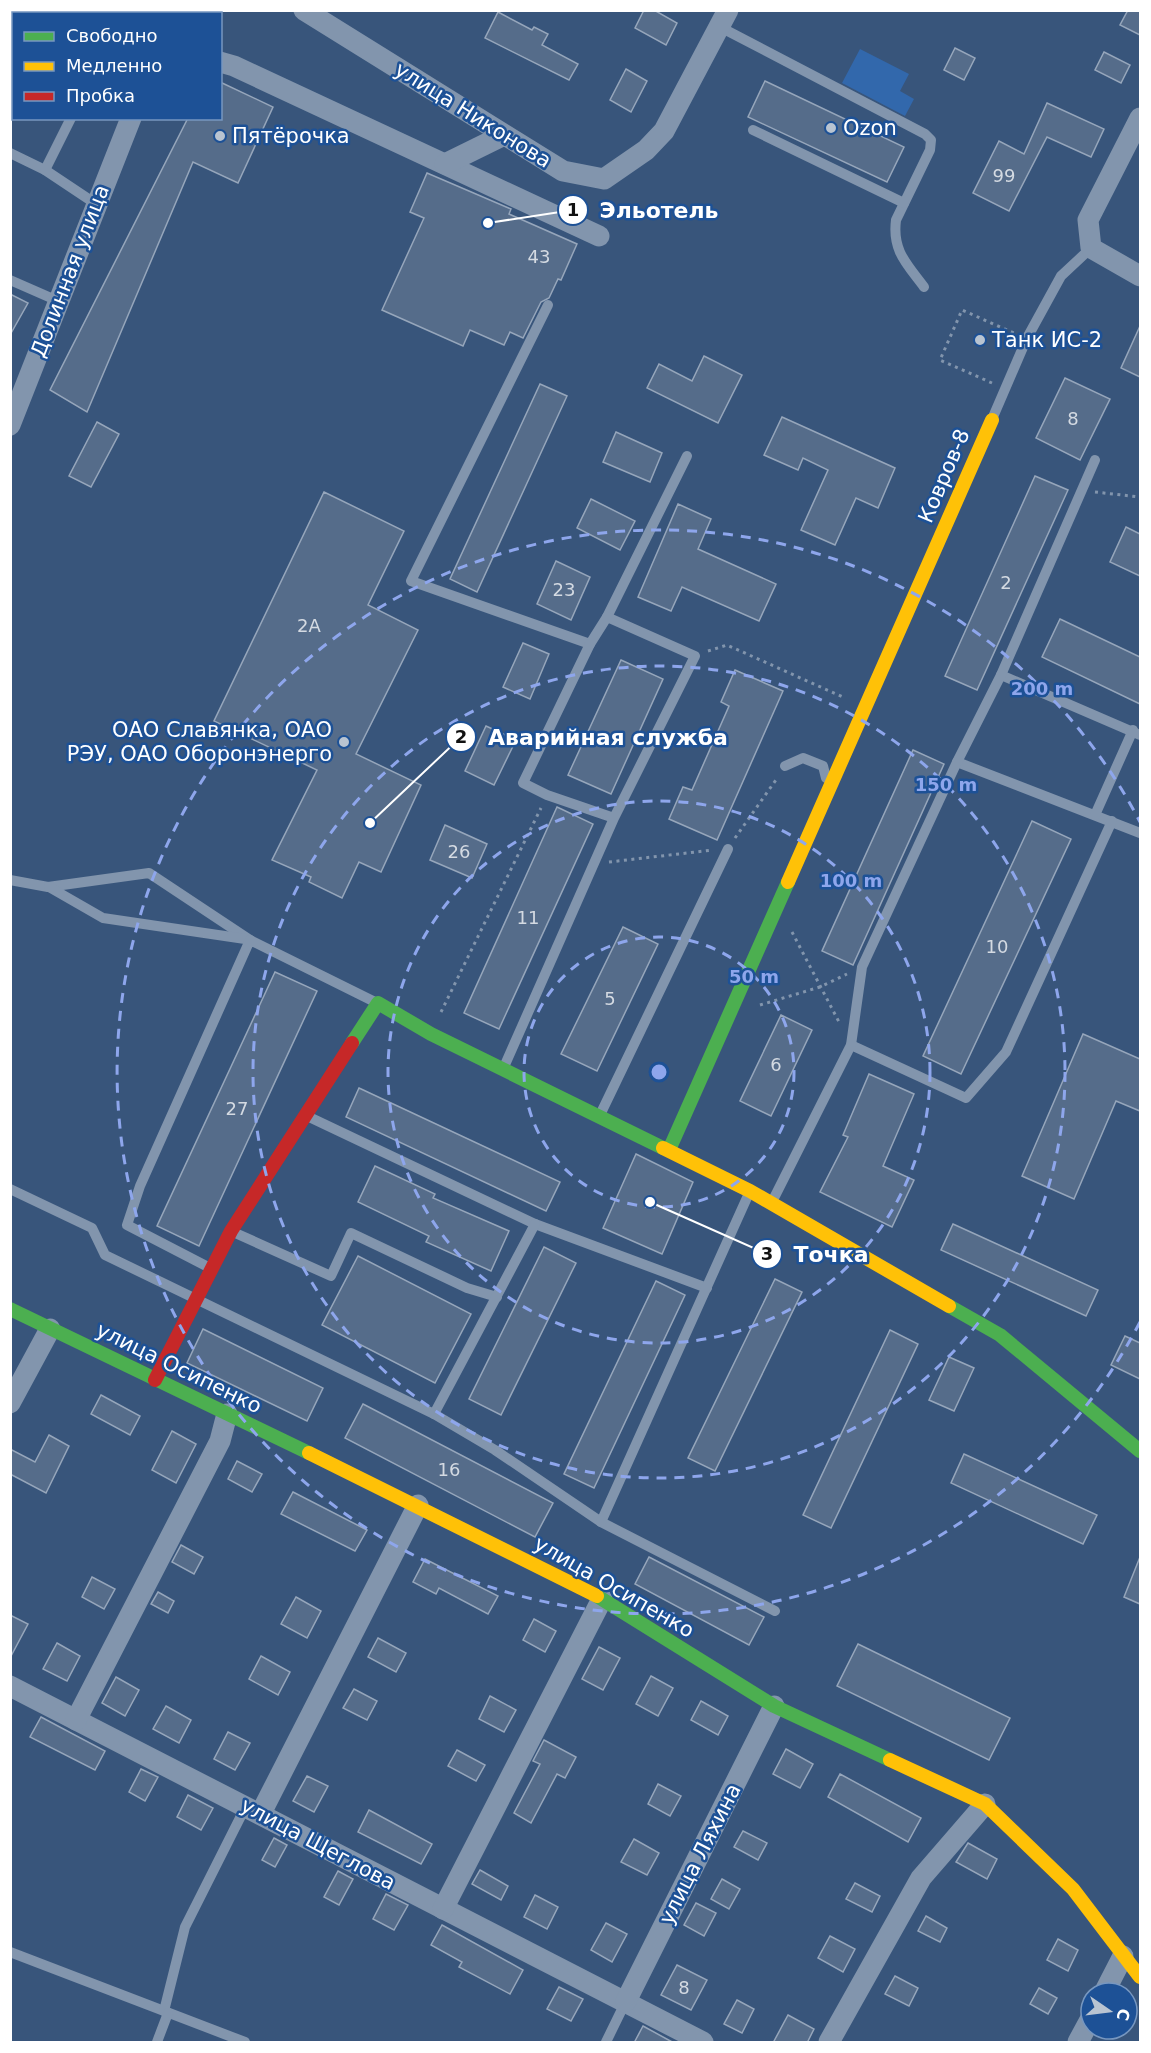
<svg xmlns="http://www.w3.org/2000/svg" width="1151" height="2053" font-family="'DejaVu Sans',sans-serif">
  <style>
    .green { fill: #3268ac }
    .building { fill: #556c8a; stroke: #96a6bb; stroke-width: 1.5 }
    .lines { fill: none; stroke-linecap: round; stroke-linejoin: round }
    .path { stroke: #8295ad; stroke-width: 3; stroke-dasharray: 3 4.5; stroke-linecap: butt }
    .lane { stroke: #8295ad; stroke-width: 10 }
    .street { stroke: #8295ad; stroke-width: 21 }
    .fast { stroke: #4caf50; stroke-width: 14 }
    .slow { stroke: #ffc107; stroke-width: 14 }
    .jam { stroke: #c62828; stroke-width: 14 }
    .ring { fill: none; stroke: #8ea6ec; stroke-width: 3; stroke-dasharray: 10 8 }
    .poi-dot { fill: #b9c4d1; stroke: #1d5196; stroke-width: 2 }
    .labels { text-anchor: middle; stroke-width: 5; stroke-linejoin: round; paint-order: stroke }
    .number-label { font-size: 18px; fill: #d4dae2 }
    .street-label { font-size: 21px; fill: #fff; stroke: #1d5196 }
    .poi-label { font-size: 21px; fill: #fff; stroke: #1d5196; text-anchor: start }
    .centre { fill: #8ea6ec; stroke: #1d5196; stroke-width: 3 }
    .ring-label { font-size: 18px; text-anchor: middle; font-weight: bold; fill: #8ea6ec; stroke: #1d5196; stroke-width: 5; stroke-linejoin: round; paint-order: stroke }
    .leader { fill: none; stroke: #fff; stroke-width: 2 }
    .callout-dot { fill: #fff; stroke: #1d5196; stroke-width: 2 }
    .mark-label { font-size: 18px; text-anchor: middle; font-weight: bold; fill: #111 }
    .callout-label { font-size: 22px; text-anchor: middle; font-weight: bold; fill: #fff; stroke: #1d5196; stroke-width: 5; stroke-linejoin: round; paint-order: stroke }
  </style>
  <rect width="100%" height="100%" fill="#38557b"/>
  <!-- green -->
  <polygon class="green" points="860,49 909,74 900,91 914,99 905,116 842,83"/>
  <!-- building -->
  <g class="building">
    <polygon points="644,10 654,10 677,23 666,45 635,28"/>
    <polygon points="1128,10 1140,10 1140,35 1120,25"/>
    <polygon points="498,12 532,30 534,27 548,34 542,45 578,64 569,80 485,38"/>
    <polygon points="955,48 975,58 964,80 944,70"/>
    <polygon points="1104,52 1130,65 1121,83 1095,70"/>
    <polygon points="626,69 647,81 631,112 610,100"/>
    <polygon points="765,81 904,147 887,182 748,117"/>
    <polygon points="220,82 273,107 238,183 193,162 87,412 50,390 188,118 220,118"/>
    <polygon points="1047,103 1104,129 1091,157 1047,137 1009,211 973,193 999,141 1024,154"/>
    <polygon points="427,173 511,209 509,214 577,244 561,280 558,279 549,298 541,302 523,338 510,332 504,345 470,330 463,346 382,310 424,218 410,212"/>
    <polygon points="10,294 28,303 10,335"/>
    <polygon points="1140,326 1140,377 1121,368"/>
    <polygon points="704,356 742,375 718,423 647,388 659,364 692,381"/>
    <polygon points="1065,378 1110,399 1080,460 1036,438"/>
    <polygon points="540,384 567,396 477,592 450,579"/>
    <polygon points="782,417 895,468 878,508 856,498 835,545 801,530 828,470 803,458 798,470 764,455"/>
    <polygon points="97,422 119,434 91,487 69,476"/>
    <polygon points="616,432 662,453 650,482 603,462"/>
    <polygon points="1035,476 1068,490 977,690 945,676"/>
    <polygon points="324,492 404,531 368,605 418,630 356,754 421,785 381,872 359,862 342,898 309,882 311,877 272,860 317,770 214,721"/>
    <polygon points="591,499 635,521 620,550 577,528"/>
    <polygon points="678,504 711,519 698,549 776,584 759,621 682,587 671,611 638,597"/>
    <polygon points="1126,527 1140,534 1140,576 1110,562"/>
    <polygon points="556,561 590,577 571,620 537,604"/>
    <polygon points="1060,619 1140,657 1140,704 1042,657"/>
    <polygon points="523,643 549,654 530,699 503,687"/>
    <polygon points="621,660 663,679 611,794 568,775"/>
    <polygon points="735,670 783,691 717,840 669,819 683,787 692,790 729,706 721,702"/>
    <polygon points="486,726 516,740 494,785 465,771"/>
    <polygon points="913,750 944,764 853,965 822,951"/>
    <polygon points="557,807 593,824 499,1029 464,1013"/>
    <polygon points="1032,821 1071,839 961,1074 923,1056"/>
    <polygon points="445,825 487,844 472,878 430,860"/>
    <polygon points="623,927 658,944 597,1071 561,1054"/>
    <polygon points="275,972 317,991 199,1246 157,1226"/>
    <polygon points="781,1015 812,1030 771,1116 740,1101"/>
    <polygon points="1083,1034 1140,1059 1140,1111 1116,1101 1074,1199 1022,1176"/>
    <polygon points="869,1074 914,1094 883,1166 914,1180 892,1227 820,1192 848,1137 843,1135"/>
    <polygon points="359,1088 560,1182 546,1211 346,1117"/>
    <polygon points="636,1154 693,1182 662,1254 603,1228"/>
    <polygon points="375,1166 435,1194 433,1198 509,1231 491,1271 426,1242 429,1236 358,1202"/>
    <polygon points="953,1224 1098,1290 1086,1316 941,1250"/>
    <polygon points="544,1247 576,1263 501,1415 469,1399"/>
    <polygon points="358,1256 471,1314 435,1383 322,1325"/>
    <polygon points="775,1279 802,1292 715,1471 688,1458"/>
    <polygon points="656,1281 685,1295 594,1488 564,1474"/>
    <polygon points="203,1329 323,1388 307,1421 187,1363"/>
    <polygon points="890,1330 918,1344 831,1528 803,1515"/>
    <polygon points="1125,1336 1140,1343 1140,1379 1111,1365"/>
    <polygon points="949,1357 974,1368 954,1411 929,1400"/>
    <polygon points="101,1395 140,1416 130,1435 91,1414"/>
    <polygon points="363,1404 553,1503 535,1537 345,1438"/>
    <polygon points="172,1431 196,1444 176,1483 152,1470"/>
    <polygon points="49,1435 69,1446 46,1493 10,1474 10,1449 35,1462"/>
    <polygon points="964,1454 1097,1515 1083,1544 951,1483"/>
    <polygon points="237,1461 262,1474 252,1492 228,1479"/>
    <polygon points="293,1492 367,1530 355,1551 281,1514"/>
    <polygon points="181,1545 203,1557 194,1574 172,1562"/>
    <polygon points="649,1557 764,1617 749,1645 635,1584"/>
    <polygon points="1140,1557 1140,1604 1124,1597"/>
    <polygon points="425,1559 498,1596 488,1614 439,1588 436,1594 413,1582"/>
    <polygon points="92,1577 115,1589 104,1609 82,1597"/>
    <polygon points="158,1592 174,1601 168,1613 151,1604"/>
    <polygon points="296,1597 321,1611 307,1638 281,1624"/>
    <polygon points="10,1615 28,1624 10,1658"/>
    <polygon points="534,1619 556,1631 545,1652 523,1640"/>
    <polygon points="378,1638 406,1653 396,1672 368,1657"/>
    <polygon points="57,1643 80,1656 67,1681 43,1669"/>
    <polygon points="858,1644 1010,1718 989,1760 837,1686"/>
    <polygon points="599,1647 620,1658 603,1690 582,1679"/>
    <polygon points="261,1656 290,1672 278,1695 249,1679"/>
    <polygon points="651,1676 673,1688 658,1716 636,1704"/>
    <polygon points="116,1677 139,1690 125,1716 102,1703"/>
    <polygon points="354,1689 377,1701 367,1720 343,1708"/>
    <polygon points="490,1696 516,1710 504,1732 479,1719"/>
    <polygon points="701,1701 728,1716 718,1735 691,1720"/>
    <polygon points="166,1706 191,1720 179,1743 153,1729"/>
    <polygon points="41,1717 105,1751 95,1770 30,1737"/>
    <polygon points="228,1732 250,1743 235,1770 214,1759"/>
    <polygon points="544,1740 576,1757 565,1778 557,1774 531,1823 514,1813 540,1764 533,1761"/>
    <polygon points="786,1749 813,1764 800,1788 773,1774"/>
    <polygon points="457,1750 485,1765 476,1781 448,1766"/>
    <polygon points="141,1769 158,1777 145,1801 129,1792"/>
    <polygon points="840,1774 921,1818 908,1842 828,1797"/>
    <polygon points="307,1776 328,1786 314,1812 293,1801"/>
    <polygon points="658,1784 681,1796 670,1816 648,1804"/>
    <polygon points="188,1795 213,1808 201,1830 177,1817"/>
    <polygon points="369,1810 432,1844 421,1864 358,1832"/>
    <polygon points="743,1831 767,1843 758,1860 734,1847"/>
    <polygon points="274,1838 287,1845 275,1867 262,1860"/>
    <polygon points="634,1839 659,1853 647,1875 621,1862"/>
    <polygon points="968,1843 997,1859 987,1879 956,1862"/>
    <polygon points="480,1870 508,1886 501,1900 472,1884"/>
    <polygon points="338,1871 353,1879 339,1905 324,1897"/>
    <polygon points="722,1879 740,1889 729,1909 711,1899"/>
    <polygon points="855,1883 880,1896 872,1912 846,1899"/>
    <polygon points="386,1894 408,1905 394,1930 373,1919"/>
    <polygon points="535,1895 558,1907 547,1929 524,1917"/>
    <polygon points="696,1903 716,1913 704,1936 684,1925"/>
    <polygon points="926,1916 947,1928 940,1942 918,1931"/>
    <polygon points="606,1923 627,1934 612,1962 591,1950"/>
    <polygon points="442,1925 523,1970 510,1994 459,1967 462,1962 431,1945"/>
    <polygon points="830,1936 855,1949 843,1972 818,1958"/>
    <polygon points="1058,1939 1078,1950 1068,1971 1047,1960"/>
    <polygon points="677,1965 707,1980 691,2010 661,1995"/>
    <polygon points="895,1976 918,1988 909,2006 885,1994"/>
    <polygon points="559,1987 583,1999 571,2021 547,2009"/>
    <polygon points="1039,1988 1057,1998 1048,2014 1030,2004"/>
    <polygon points="737,2000 754,2009 742,2033 724,2024"/>
    <polygon points="788,2015 814,2029 807,2043 773,2043"/>
    <polygon points="643,2026 674,2043 634,2043"/>
  </g>
  <g class="lines">
    <!-- path -->
    <g class="path">
      <polyline points="992,383 940,360 962,310 1016,334"/>
      <polyline points="1095,492 1140,497"/>
      <polyline points="708,651 727,645 845,698"/>
      <polyline points="735,838 778,777"/>
      <polyline points="609,862 713,850"/>
      <polyline points="792,932 839,1022"/>
      <polyline points="760,1005 820,987 847,974"/>
      <polyline points="441,1012 541,808"/>
    </g>
    <!-- lane -->
    <g class="lane">
      <polyline points="10,18 14,19"/>
      <path d="M720 27 925 134 931 140 930 150 896 220C892 251 907 264 924 287"/>
      <polyline points="753,130 904,203"/>
      <polyline points="10,153 45,170 96,204"/>
      <polyline points="45,170 71,118"/>
      <polyline points="10,280 58,301"/>
      <polyline points="548,305 411,581 590,644"/>
      <polyline points="993,417 1027,338 1061,276 1091,248"/>
      <polyline points="607,617 687,456"/>
      <polyline points="1001,675 1140,735"/>
      <polyline points="957,762 1140,833"/>
      <polyline points="785,766 803,758 823,766 826,778"/>
      <polyline points="1095,815 1133,730"/>
      <polyline points="10,880 48,887 149,873 250,940"/>
      <polyline points="49,887 103,918 245,939"/>
      <polyline points="851,1045 966,1098 1006,1052 1112,821"/>
      <polyline points="504,1067 614,818 547,795 523,783 590,644 607,617 695,656 614,818"/>
      <polyline points="600,1115 728,849"/>
      <polyline points="307,1116 535,1224 707,1288"/>
      <polyline points="10,1189 92,1228 105,1255 434,1414 495,1450 601,1522 775,1611"/>
      <polyline points="772,1202 851,1045 862,967 957,762 1001,675 1095,460"/>
      <polyline points="233,1232 331,1276 351,1233 467,1288 497,1297"/>
      <polyline points="210,1268 127,1225 140,1186 250,940 375,1002"/>
      <polyline points="434,1414 535,1224"/>
      <polyline points="601,1522 750,1191"/>
      <polyline points="10,1952 245,2042"/>
      <polyline points="164,2011 185,1927 246,1806"/>
      <polyline points="157,2042 168,2013"/>
      <polyline points="606,2042 626,2001"/>
    </g>
    <!-- street -->
    <g class="street">
      <polyline points="124,10 127,14"/>
      <polyline points="304,10 563,171 604,179 646,150 664,131 728,10"/>
      <polyline points="181,14 182,10"/>
      <polyline points="220,62 234,66 599,236"/>
      <polyline points="1140,118 1088,220 1091,248 1140,276"/>
      <polyline points="445,164 504,135"/>
      <polyline points="10,425 131,118"/>
      <polyline points="10,1403 50,1329"/>
      <polyline points="10,1686 703,2042"/>
      <polyline points="76,1720 220,1441 227,1414"/>
      <polyline points="261,1813 418,1505"/>
      <polyline points="443,1909 602,1599"/>
      <polyline points="1104,1993 1123,1956"/>
      <polyline points="626,2001 774,1706"/>
      <polyline points="829,2042 921,1878 985,1804"/>
      <polyline points="1078,2042 1091,2018"/>
    </g>
    <!-- fast -->
    <g class="fast">
      <polyline points="352,1043 378,1003 431,1034 663,1148"/>
      <polyline points="669,1150 788,882"/>
      <polyline points="949,1306 1000,1335 1140,1451"/>
      <polyline points="10,1309 309,1453"/>
      <polyline points="597,1596 774,1706 890,1760"/>
    </g>
    <!-- slow -->
    <g class="slow">
      <polyline points="788,882 992,420"/>
      <polyline points="663,1148 750,1191 949,1306"/>
      <polyline points="309,1453 597,1596"/>
      <polyline points="890,1760 985,1804 1073,1889 1140,1977"/>
    </g>
    <!-- jam -->
    <polyline class="jam" points="155,1380 231,1231 352,1043"/>
  </g>
  <!-- distance rings -->
  <g class="ring">
    <circle cx="659" cy="1072" r="135"/>
    <circle cx="659" cy="1072" r="271"/>
    <circle cx="659" cy="1072" r="406"/>
    <path d="M1140 1322A542 542 0 1 1 1140 822"/>
  </g>
  <!-- markers -->
  <g class="poi-dot">
    <circle cx="831" cy="128" r="6"/>
    <circle cx="220" cy="136" r="6"/>
    <circle cx="980" cy="340" r="6"/>
    <circle cx="344" cy="742" r="6"/>
  </g>
  <g class="labels">
    <!-- number labels -->
    <g class="number-label">
      <text x="1004" y="182">99</text>
      <text x="539" y="263">43</text>
      <text x="1073" y="425">8</text>
      <text x="1006" y="589">2</text>
      <text x="564" y="596">23</text>
      <text x="309" y="632">2А</text>
      <text x="459" y="858">26</text>
      <text x="528" y="924">11</text>
      <text x="997" y="953">10</text>
      <text x="610" y="1005">5</text>
      <text x="776" y="1071">6</text>
      <text x="237" y="1115">27</text>
      <text x="449" y="1476">16</text>
      <text x="684" y="1994">8</text>
    </g>
    <!-- street labels -->
    <g class="street-label">
      <text transform="translate(473 115) rotate(32)" y="7">улица Никонова</text>
      <text transform="translate(70 271) rotate(-69)" y="7">Долинная улица</text>
      <text transform="translate(944 476) rotate(-67)" y="7">Ковров-8</text>
      <text transform="translate(179 1368) rotate(26)" y="7">улица Осипенко</text>
      <text transform="translate(614 1587) rotate(30)" y="7">улица Осипенко</text>
      <text transform="translate(318 1844) rotate(28)" y="7">улица Щеглова</text>
      <text transform="translate(700 1854) rotate(-63)" y="7">улица Ляхина</text>
    </g>
    <!-- poi labels -->
    <g class="poi-label">
      <text x="843" y="135">Ozon</text>
      <text x="232" y="143">Пятёрочка</text>
      <text x="992" y="347">Танк ИС-2</text>
      <text x="332" y="737" text-anchor="end">ОАО Славянка, ОАО<tspan x="332" dy="24">РЭУ, ОАО Оборонэнерго</tspan></text>
    </g>
  </g>
  <circle cx="659" cy="1072" r="9" class="centre"/>
  <g class="ring-label">
    <text x="1042" y="695">200 m</text>
    <text x="946" y="791">150 m</text>
    <text x="851" y="887">100 m</text>
    <text x="754" y="983">50 m</text>
  </g>
  <!-- callouts -->
  <path class="leader" d="M488 223L573 210M370 823L461 737M650 1202L767 1254"/>
  <g class="callout-dot">
    <circle cx="488" cy="223" r="6"/>
    <circle cx="370" cy="823" r="6"/>
    <circle cx="650" cy="1202" r="6"/>
    <circle cx="573" cy="210" r="15"/>
    <circle cx="461" cy="737" r="15"/>
    <circle cx="767" cy="1254" r="15"/>
  </g>
  <g class="mark-label">
    <text x="573" y="216">1</text>
    <text x="461" y="743">2</text>
    <text x="767" y="1260">3</text>
  </g>
  <g class="callout-label">
    <text x="659" y="218">Эльотель</text>
    <text x="608" y="745">Аварийная служба</text>
    <text x="831" y="1262">Точка</text>
  </g>
  <!-- border -->
  <rect width="1151" height="2053" fill="none" stroke="#ffffff" stroke-width="24"/>
  <!-- legend -->
  <rect x="12" y="12" width="210" height="108" fill="#1d5196" stroke="#7797c0" stroke-width="1.5"/>
  <rect x="24" y="32" width="30" height="9" fill="#4caf50" stroke="#7797c0" stroke-width="1.5"/>
  <text x="66" y="42" font-size="18" fill="#ffffff">Свободно</text>
  <rect x="24" y="62" width="30" height="9" fill="#ffc107" stroke="#7797c0" stroke-width="1.5"/>
  <text x="66" y="72" font-size="18" fill="#ffffff">Медленно</text>
  <rect x="24" y="92" width="30" height="9" fill="#c62828" stroke="#7797c0" stroke-width="1.5"/>
  <text x="66" y="102" font-size="18" fill="#ffffff">Пробка</text>
  <!-- north arrow -->
  <g transform="translate(1109 2011) rotate(104)"><circle r="28" fill="#1d5196" stroke="#7797c0" stroke-width="1.5"/>
  <path d="M0-4.5L10 22L0 15L-10 22Z" fill="#b9c4d1"/>
  <text y="-9" font-size="16" font-weight="bold" text-anchor="middle" fill="#ffffff">С</text>
  </g>
</svg>
